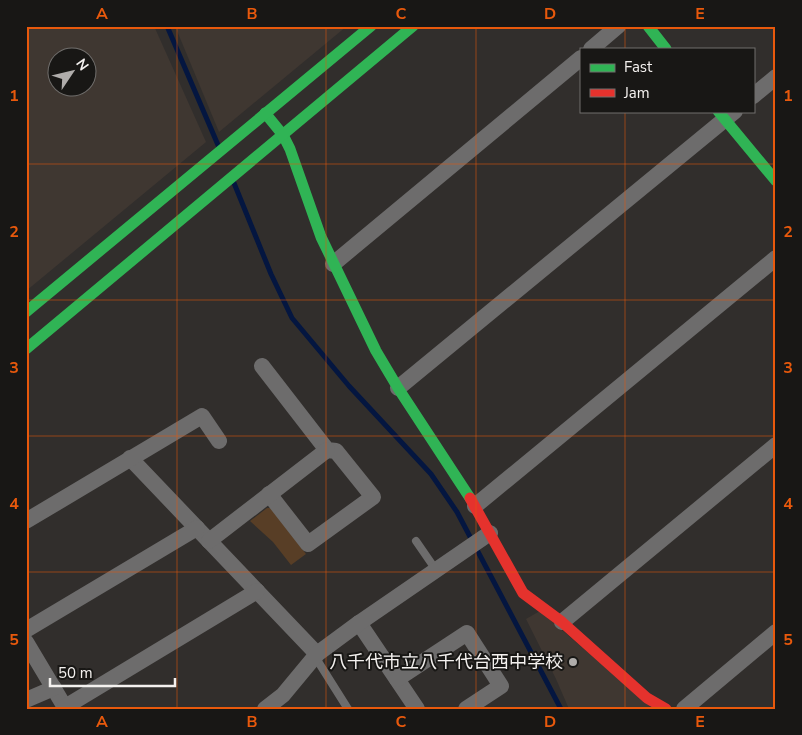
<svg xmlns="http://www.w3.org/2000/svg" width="802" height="735" font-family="'Nunito Sans','Noto Sans JP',sans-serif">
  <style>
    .built { fill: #3f3731; fill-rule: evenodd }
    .green { fill: #583e26 }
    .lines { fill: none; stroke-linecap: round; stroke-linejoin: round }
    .stream { stroke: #041640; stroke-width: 5 }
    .lane { stroke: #6d6c6c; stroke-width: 8 }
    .street { stroke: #6d6c6c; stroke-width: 16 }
    .fast { stroke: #30b455; stroke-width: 11 }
    .jam { stroke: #e5322d; stroke-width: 11 }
    .grid { fill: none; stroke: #e8590c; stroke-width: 1; stroke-opacity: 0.55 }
    .poi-dot { fill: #b0adab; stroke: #181715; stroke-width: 2 }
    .labels { text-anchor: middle; stroke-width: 4; stroke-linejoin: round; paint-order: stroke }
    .poi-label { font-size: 18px; fill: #f4f1ef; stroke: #181715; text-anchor: end }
    .neatline { fill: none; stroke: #e8590c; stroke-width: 2 }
    .grid-label { font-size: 16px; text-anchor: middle; font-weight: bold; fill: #e8590c }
  </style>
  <rect width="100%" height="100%" fill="#312e2c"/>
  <!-- built -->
  <g class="built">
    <path d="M26 26H154L206 142 26 291ZM58 58H88V88H58Z"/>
    <polygon points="175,26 347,26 219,132"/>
    <polygon points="540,611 653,709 569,709 556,679 526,619"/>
  </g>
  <!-- green -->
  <polygon class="green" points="267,508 271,508 306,554 291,565 273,542 250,521"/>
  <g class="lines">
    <!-- stream -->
    <g class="stream">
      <polyline points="167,26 218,145"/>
      <polyline points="234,183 271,274 292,318 349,386 431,474 457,512 561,709"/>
    </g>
    <!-- lane -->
    <g class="lane">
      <polyline points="416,541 436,570"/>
      <polyline points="317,656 319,663 348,709"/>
    </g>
    <!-- street -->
    <g class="street">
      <polyline points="591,49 618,26"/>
      <polyline points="753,96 776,77"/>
      <polyline points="333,264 581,58"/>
      <polyline points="262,366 327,450 336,451 373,497 308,544 269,494"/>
      <polyline points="398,388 735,111"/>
      <polyline points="130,458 317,654"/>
      <polyline points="475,506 776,258"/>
      <polyline points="26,521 202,416 219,441"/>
      <polyline points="209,541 327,450"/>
      <polyline points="562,622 776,445"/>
      <polyline points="359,623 417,709"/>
      <polyline points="26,630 197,528"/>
      <polyline points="26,642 66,709"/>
      <polyline points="397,679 467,633 501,686 466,709"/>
      <polyline points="26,700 54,688"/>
      <polyline points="65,707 257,591"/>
      <polyline points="265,709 283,695 317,654 359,623 490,533"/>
      <polyline points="684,709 776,632"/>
    </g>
    <!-- fast -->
    <g class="fast">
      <polyline points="648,26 666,49"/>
      <polyline points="718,111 776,181"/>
      <polyline points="265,113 283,135 290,149 321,237 376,351 398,388 470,498"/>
      <polyline points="26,312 371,26"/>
      <polyline points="26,349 413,26"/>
    </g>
    <!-- jam -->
    <polyline class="jam" points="470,498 523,593 562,622 647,698 666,709"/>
  </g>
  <!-- grid -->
  <path class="grid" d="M177 26V709M326 26V709M476 26V709M625 26V49M625 111V709M26 164H776M26 300H776M26 436H776M26 572H776"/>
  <!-- markers -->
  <circle class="poi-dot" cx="573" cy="662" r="5"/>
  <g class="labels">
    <!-- poi labels -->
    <g class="poi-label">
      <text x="563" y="668">八千代市立八千代台西中学校</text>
    </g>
  </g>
  <!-- border -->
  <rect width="802" height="735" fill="none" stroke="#181715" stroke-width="55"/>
  <!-- legend -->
  <rect x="580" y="48" width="175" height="65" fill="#181715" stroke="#706e6c"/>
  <rect x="590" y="64" width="25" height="8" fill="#30b455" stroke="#706e6c"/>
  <text x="624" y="72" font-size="15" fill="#f4f1ef">Fast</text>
  <rect x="590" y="89" width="25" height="8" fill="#e5322d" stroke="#706e6c"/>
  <text x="624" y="98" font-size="15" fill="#f4f1ef">Jam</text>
  <!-- north arrow -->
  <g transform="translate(72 72) rotate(55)"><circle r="24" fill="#181715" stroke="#706e6c"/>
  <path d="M0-4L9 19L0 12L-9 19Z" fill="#b0adab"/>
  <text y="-8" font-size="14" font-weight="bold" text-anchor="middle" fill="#f4f1ef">N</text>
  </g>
  <!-- scale -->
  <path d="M50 678v8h125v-8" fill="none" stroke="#f4f1ef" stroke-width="2.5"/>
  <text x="58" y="678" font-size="15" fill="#f4f1ef" stroke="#181715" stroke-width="4" paint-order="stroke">50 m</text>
  <rect x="28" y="28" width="746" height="680" class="neatline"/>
  <g class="grid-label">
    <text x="102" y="19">A</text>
    <text x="252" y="19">B</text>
    <text x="401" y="19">C</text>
    <text x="550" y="19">D</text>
    <text x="700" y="19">E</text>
    <text x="14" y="101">1</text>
    <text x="788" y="101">1</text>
    <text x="14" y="237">2</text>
    <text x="788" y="237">2</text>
    <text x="14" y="373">3</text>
    <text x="788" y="373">3</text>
    <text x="14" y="509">4</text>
    <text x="788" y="509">4</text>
    <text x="14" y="645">5</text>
    <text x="788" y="645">5</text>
    <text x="102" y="727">A</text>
    <text x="252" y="727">B</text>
    <text x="401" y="727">C</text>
    <text x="550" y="727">D</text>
    <text x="700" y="727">E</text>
  </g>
</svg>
